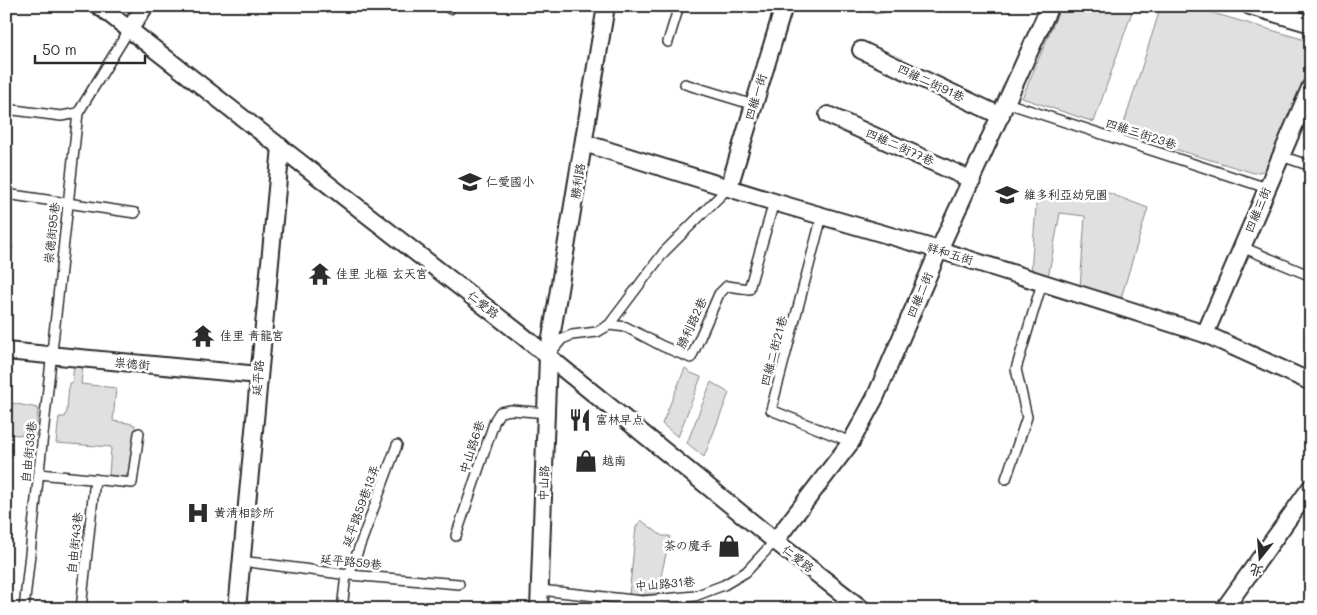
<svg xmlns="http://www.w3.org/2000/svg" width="1317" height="615" font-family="Mali,'LXGW WenKai TC','Klee One',sans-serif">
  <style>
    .green { fill: #e0e0e0; stroke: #868686 }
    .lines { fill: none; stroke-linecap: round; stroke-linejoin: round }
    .stream { stroke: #7e7e7e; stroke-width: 4.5 }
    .service-casing { stroke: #2b2b2b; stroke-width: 12 }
    .minor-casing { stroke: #2b2b2b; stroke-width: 20 }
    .service { stroke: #fff; stroke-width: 9 }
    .minor { stroke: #fff; stroke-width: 16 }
    .labels { text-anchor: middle; stroke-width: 5; stroke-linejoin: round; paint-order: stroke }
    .street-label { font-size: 12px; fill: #2b2b2b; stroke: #fff }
    .poi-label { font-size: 12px; fill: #2b2b2b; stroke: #fff; text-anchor: start }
  </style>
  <rect width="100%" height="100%" fill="#fff"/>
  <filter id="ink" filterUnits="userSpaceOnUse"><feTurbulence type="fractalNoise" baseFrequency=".02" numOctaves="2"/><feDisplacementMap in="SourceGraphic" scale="10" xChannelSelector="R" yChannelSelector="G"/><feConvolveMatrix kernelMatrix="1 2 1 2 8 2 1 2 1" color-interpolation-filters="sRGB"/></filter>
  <g filter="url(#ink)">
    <!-- green -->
    <g class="green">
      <polygon points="1061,6 1134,6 1094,122 1022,98"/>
      <polygon points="1161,6 1189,6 1309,41 1311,46 1311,65 1267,170 1254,173 1121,133"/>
      <polygon points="1065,188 1098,189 1148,208 1121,298 1080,288 1085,216 1060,213 1048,278 1031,272 1037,193"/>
      <polygon points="74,365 83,366 81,384 116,388 113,421 128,423 135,425 132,466 125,477 109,475 111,447 56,443 59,417 65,417 67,411 69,383 72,383"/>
      <polygon points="685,368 691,373 701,377 678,437 662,424"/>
      <polygon points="711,382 729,393 704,457 687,443"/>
      <polygon points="6,402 38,408 36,436 6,434"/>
      <polygon points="641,520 662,536 670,536 657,594 629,595 636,527"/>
    </g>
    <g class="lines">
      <!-- stream -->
      <polyline class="stream" points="863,6 875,12 896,9 898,6"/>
      <defs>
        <g id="service">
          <polyline points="447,6 450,9"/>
          <polyline points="668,42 679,6"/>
          <polyline points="685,84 754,105"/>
          <polyline points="1007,103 1267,188"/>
          <polyline points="6,109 61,116 78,113 129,30"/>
          <polyline points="1281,156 1311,166"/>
          <polyline points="6,194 135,213"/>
          <polyline points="822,216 771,410 851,442"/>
          <polyline points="1242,247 1311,276"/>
          <polyline points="6,257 7,246"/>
          <polyline points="609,325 664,252 729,187"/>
          <polyline points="551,352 562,339 572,335 597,332 609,325 626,327 662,346 691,358 719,294 727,286 749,289 774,202"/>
          <polyline points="39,474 132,483 139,433"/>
          <polyline points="1006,479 1027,417 1016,369 1042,283"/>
          <polyline points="456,536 495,420 500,412 511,410 547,413"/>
          <polyline points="241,561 349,575 459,584"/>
          <polyline points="349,575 397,445"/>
          <polyline points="540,590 643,601 695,596 724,585 746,572 775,541"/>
          <polyline points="24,609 78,113"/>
          <polyline points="81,609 95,479"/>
          <polyline points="342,609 346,575"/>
        </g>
        <g id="minor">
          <polyline points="99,6 523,336 775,541 862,609"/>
          <polyline points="1250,6 1311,24"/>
          <polyline points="129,30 145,6"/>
          <polyline points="861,50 1001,116"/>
          <polyline points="828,115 972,180"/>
          <polyline points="584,143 774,202 939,250 1205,334 1311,382"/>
          <polyline points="729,187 784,6"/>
          <polyline points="1205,334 1311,86"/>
          <polyline points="6,351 259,375"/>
          <polyline points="775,541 851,442 875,398 939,250 1050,6"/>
          <polyline points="237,609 281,147"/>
          <polyline points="539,609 548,356 606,6"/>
          <polyline points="1224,609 1311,487"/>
        </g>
      </defs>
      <!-- service casing -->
      <use href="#service" class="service-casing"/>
      <!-- minor casing -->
      <use href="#minor" class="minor-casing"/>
      <!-- service -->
      <use href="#service" class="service"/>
      <!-- minor -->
      <use href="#minor" class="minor"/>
    </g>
  </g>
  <!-- icons -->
  <defs>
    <symbol id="school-bare" viewBox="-9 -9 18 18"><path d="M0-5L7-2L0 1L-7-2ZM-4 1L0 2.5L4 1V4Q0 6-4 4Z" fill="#2b2b2b" stroke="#fff" stroke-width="2.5" paint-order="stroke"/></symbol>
    <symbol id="temple-bare" viewBox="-9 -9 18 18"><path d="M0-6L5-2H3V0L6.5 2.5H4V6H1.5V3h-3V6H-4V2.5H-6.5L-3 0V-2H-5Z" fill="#2b2b2b" stroke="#fff" stroke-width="2.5" paint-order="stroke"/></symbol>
    <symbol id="restaurant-bare" viewBox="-9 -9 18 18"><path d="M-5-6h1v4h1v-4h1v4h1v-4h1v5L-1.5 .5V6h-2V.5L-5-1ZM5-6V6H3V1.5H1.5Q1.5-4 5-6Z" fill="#2b2b2b" stroke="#fff" stroke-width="2.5" paint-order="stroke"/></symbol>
    <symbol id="shop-bare" viewBox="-9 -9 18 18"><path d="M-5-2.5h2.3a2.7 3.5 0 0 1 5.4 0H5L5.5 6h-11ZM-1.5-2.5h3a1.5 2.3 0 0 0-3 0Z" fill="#2b2b2b" stroke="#fff" stroke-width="2.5" paint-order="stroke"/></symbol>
    <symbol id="hospital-bare" viewBox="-9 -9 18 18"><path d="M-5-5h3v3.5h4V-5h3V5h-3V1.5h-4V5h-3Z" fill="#2b2b2b" stroke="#fff" stroke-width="2.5" paint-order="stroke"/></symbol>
  </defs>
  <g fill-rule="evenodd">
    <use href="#school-bare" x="454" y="166" width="32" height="32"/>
    <use href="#school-bare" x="991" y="179" width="32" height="32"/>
    <use href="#temple-bare" x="304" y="258" width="32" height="32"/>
    <use href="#temple-bare" x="187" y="320" width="32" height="32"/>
    <use href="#restaurant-bare" x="564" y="404" width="32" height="32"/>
    <use href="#shop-bare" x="570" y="445" width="32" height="32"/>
    <use href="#hospital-bare" x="182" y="497" width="32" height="32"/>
    <use href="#shop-bare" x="713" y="530" width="32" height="32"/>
  </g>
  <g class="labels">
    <!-- street labels -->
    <g class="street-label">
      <text transform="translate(931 83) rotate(25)" y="4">四維二街91巷</text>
      <text transform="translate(756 97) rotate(-73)" y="4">四維一街</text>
      <text transform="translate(1141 134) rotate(18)" y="4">四維三街23巷</text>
      <text transform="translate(900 147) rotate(24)" y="4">四維二街77巷</text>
      <text transform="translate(578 181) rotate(-81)" y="4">勝利路</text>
      <text transform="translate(1258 210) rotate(-67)" y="4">四維三街</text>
      <text transform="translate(52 233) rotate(-84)" y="4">崇德街95巷</text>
      <text transform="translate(950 254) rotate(17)" y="4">祥和五街</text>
      <text transform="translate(920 295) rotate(-67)" y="4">四維二街</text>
      <text transform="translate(483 305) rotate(38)" y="4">仁愛路</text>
      <text transform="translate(692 323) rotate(-65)" y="4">勝利路2巷</text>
      <text transform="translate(774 351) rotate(-75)" y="4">四維二街21巷</text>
      <text transform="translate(132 364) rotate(5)" y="4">祟德街</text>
      <text transform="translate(258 378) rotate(-85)" y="4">延平路</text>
      <text transform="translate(472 447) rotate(-72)" y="4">中山路6巷</text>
      <text transform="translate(29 452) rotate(-84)" y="4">自由街33巷</text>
      <text transform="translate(544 483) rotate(-88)" y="4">中山路</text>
      <text transform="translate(361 506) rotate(-70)" y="4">延平路59巷13弄</text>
      <text transform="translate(75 543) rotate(-84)" y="4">自由街43巷</text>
      <text transform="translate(798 559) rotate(38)" y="4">仁愛路</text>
      <text transform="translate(351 562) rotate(6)" y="4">延平路59巷</text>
      <text transform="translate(665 584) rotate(-5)" y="4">中山路31巷</text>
    </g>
    <!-- poi labels -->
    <g class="poi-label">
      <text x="486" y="186">仁愛國小</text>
      <text x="1024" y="199">維多利亞幼兒園</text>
      <text x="336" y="278">佳里 北極 玄天宮</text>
      <text x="220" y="340">佳里 青龍宮</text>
      <text x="596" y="424">富林早点</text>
      <text x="602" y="465">越南</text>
      <text x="214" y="517">黃清相診所</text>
      <text x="712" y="550" text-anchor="end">茶の魔手</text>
    </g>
  </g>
  <!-- margin -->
  <rect width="1317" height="615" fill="none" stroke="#fff" stroke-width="25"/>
  <rect x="12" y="12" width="1292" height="590" fill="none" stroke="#2b2b2b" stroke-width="2" filter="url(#ink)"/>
  <!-- north arrow -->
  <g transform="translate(1260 558) rotate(197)" stroke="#ffffff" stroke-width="4" paint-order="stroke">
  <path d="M0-4L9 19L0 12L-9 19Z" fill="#2b2b2b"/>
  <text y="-8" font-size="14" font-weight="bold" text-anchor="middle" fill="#2b2b2b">北</text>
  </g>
  <!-- scale -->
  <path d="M35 55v8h110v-8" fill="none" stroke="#2b2b2b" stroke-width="2.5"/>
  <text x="42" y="55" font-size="15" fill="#2b2b2b" stroke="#ffffff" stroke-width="4" paint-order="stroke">50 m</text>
</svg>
